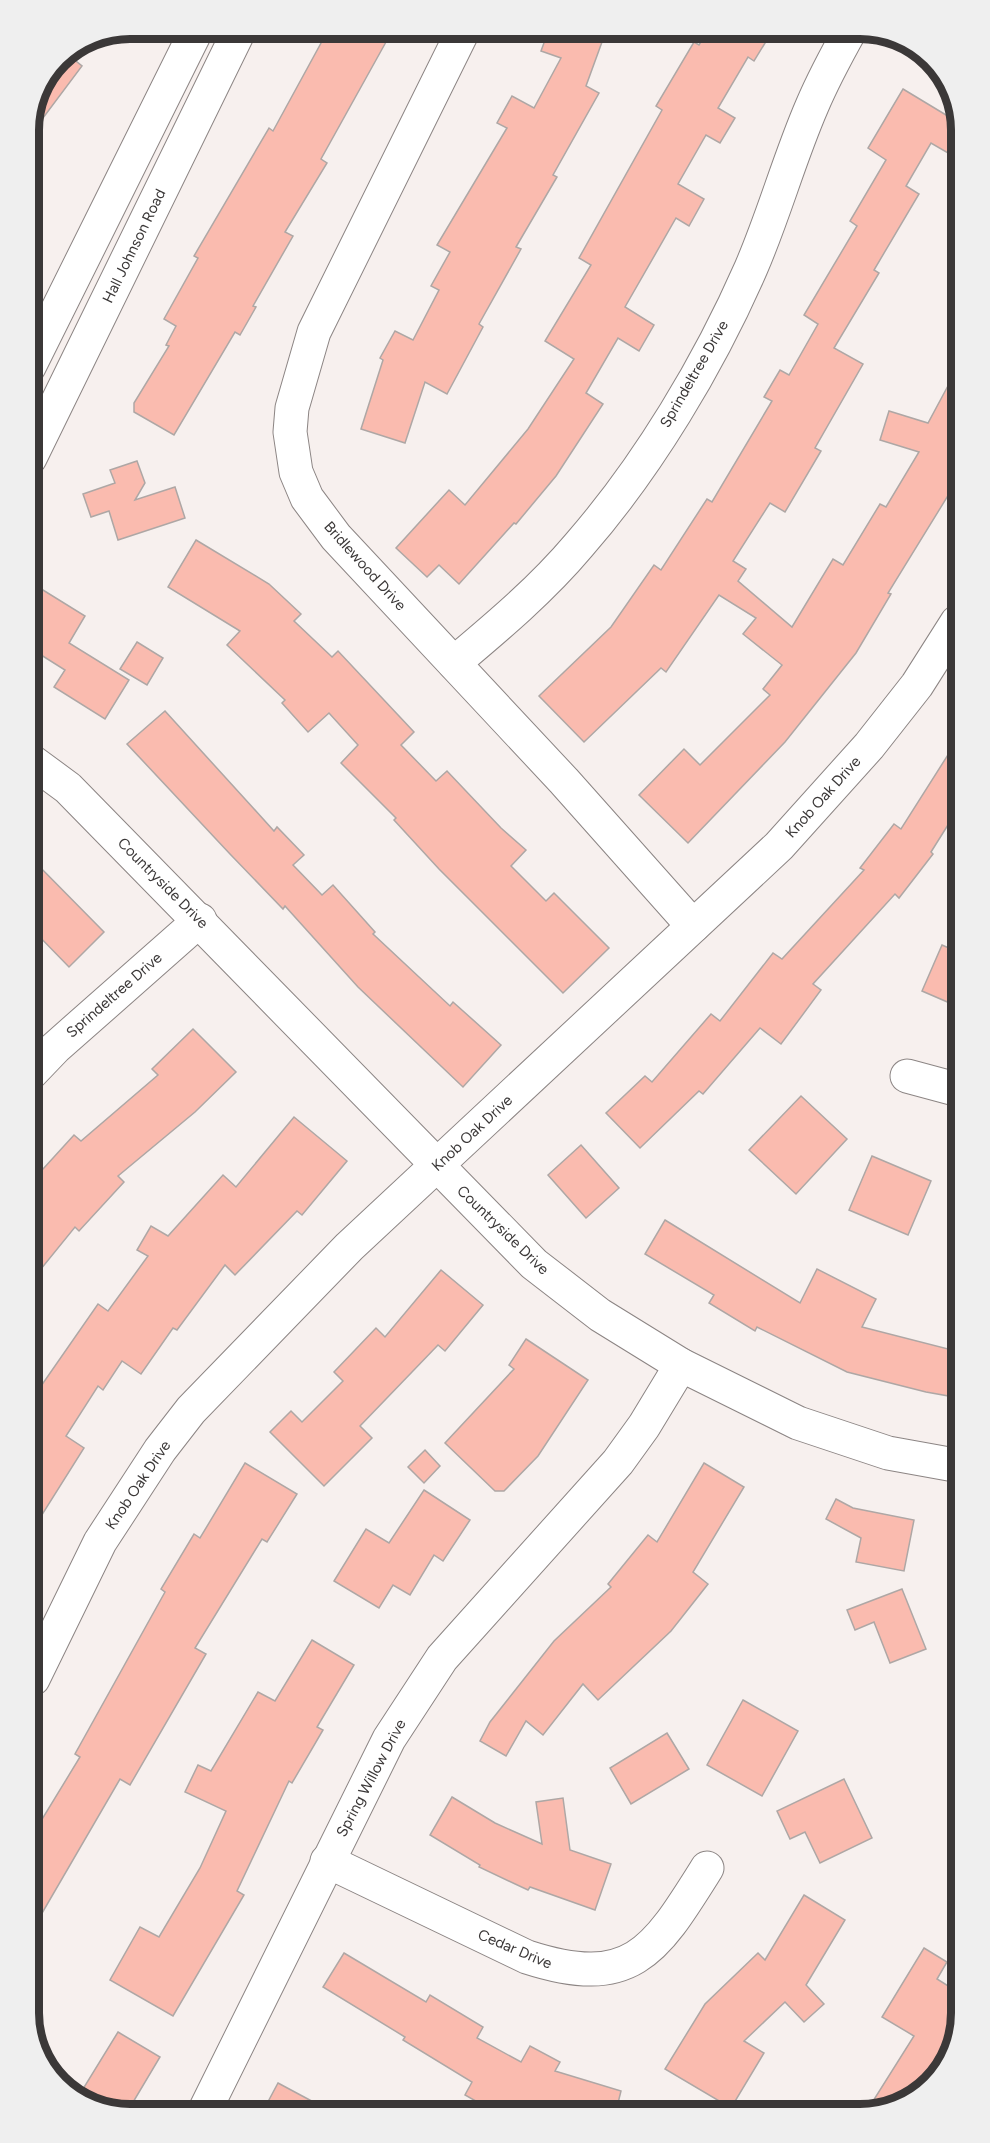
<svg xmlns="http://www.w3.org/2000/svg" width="990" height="2143" font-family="Figtree,sans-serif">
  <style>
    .building { fill: #fabbaf; stroke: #aea7a5; stroke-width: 1.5 }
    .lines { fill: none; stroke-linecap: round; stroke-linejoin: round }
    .minor-casing { stroke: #8c8584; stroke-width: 35 }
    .major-casing { stroke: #8c8584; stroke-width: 35 }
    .minor { stroke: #fff; stroke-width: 33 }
    .major { stroke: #fff; stroke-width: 33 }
    .labels { text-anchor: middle; stroke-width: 6; stroke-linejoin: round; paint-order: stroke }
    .street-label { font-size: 15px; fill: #3b3838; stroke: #fff }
    .rim { fill: none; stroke: #3b3838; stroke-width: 8 }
  </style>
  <rect width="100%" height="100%" fill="#f7f0ee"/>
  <!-- building -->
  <g class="building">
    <polygon points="708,30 773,30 754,61 748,57 718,108 735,118 720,143 706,135 678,184 704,199 689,226 676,218 625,307 654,325 639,351 618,338 586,393 603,404 556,476 516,524 514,523 459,584 439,565 427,577 396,548 449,490 465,505 528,429 574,359 545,341 591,265 579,258 662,110 656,106 694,42 699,45"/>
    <polygon points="606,31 586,86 599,93 553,175 557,177 516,247 521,249 479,324 483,327 447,394 425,382 405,443 361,429 383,360 380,358 395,331 413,340 439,290 431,286 450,252 437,245 507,128 497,123 512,96 534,108 561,58 541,51 548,32"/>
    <polygon points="391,33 321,159 327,163 285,232 293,236 253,306 256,307 240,335 235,332 174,435 134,412 134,403 169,346 166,345 176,326 164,319 198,258 194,256 269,128 273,131 326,34"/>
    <polygon points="66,53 82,66 40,122 32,117 59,58"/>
    <polygon points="903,89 956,121 956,139 948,153 931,143 906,186 919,194 874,270 879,273 834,348 863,364 815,448 821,451 785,512 770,503 733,561 746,569 738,581 792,627 833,559 843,565 880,504 886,507 919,452 880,440 889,411 928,423 957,369 957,481 888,593 891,594 856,653 785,742 688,843 639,795 684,749 700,765 770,695 763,689 782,665 743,634 756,618 719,595 666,672 661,668 584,742 539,696 611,627 654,565 661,570 707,499 712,502 772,401 764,397 780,370 789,375 818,324 804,315 857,226 850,221 886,160 868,148"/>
    <polygon points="137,461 145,483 135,500 175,487 185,518 118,540 109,511 91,517 83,494 115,483 110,470"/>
    <polygon points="196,540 269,584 301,614 294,621 332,657 338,651 414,732 401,745 436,781 447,771 501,828 526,850 511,866 546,901 554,893 609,948 563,993 439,869 394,820 396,818 341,763 358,745 329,713 308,732 282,703 285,700 227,645 240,631 168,587"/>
    <polygon points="30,582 85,616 69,643 129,680 105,719 54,687 65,670 30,648"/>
    <polygon points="137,642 163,658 147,685 120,669"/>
    <polygon points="165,711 274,831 277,827 304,855 293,865 322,895 333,885 375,932 373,934 450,1006 453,1002 501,1045 463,1087 358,987 285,906 283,909 230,854 127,744"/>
    <polygon points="958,739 958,809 931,852 933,854 899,898 895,894 813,984 821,990 781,1044 760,1028 703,1094 699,1091 640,1148 606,1113 645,1076 652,1082 711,1014 720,1021 773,953 782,959 864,870 860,868 894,824 901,829"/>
    <polygon points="31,858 104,932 69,967 31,928"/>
    <polygon points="942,945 958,952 959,1007 922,991"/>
    <polygon points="193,1029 236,1072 195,1112 118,1176 124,1182 79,1231 75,1227 32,1280 32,1181 74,1135 81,1141 158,1075 152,1069"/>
    <polygon points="801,1096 847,1139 796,1194 749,1150"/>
    <polygon points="294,1117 347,1161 302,1215 297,1211 235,1275 225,1265 177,1330 173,1328 141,1374 122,1361 103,1390 98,1386 66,1436 84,1448 33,1529 32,1399 98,1304 108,1311 148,1256 137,1250 151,1226 168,1236 223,1175 236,1187"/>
    <polygon points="581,1145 619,1188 586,1218 548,1175"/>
    <polygon points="872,1156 931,1181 908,1235 849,1210"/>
    <polygon points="665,1220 800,1303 817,1269 876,1299 862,1327 960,1352 960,1398 926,1392 847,1372 757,1327 755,1331 709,1303 714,1295 645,1254"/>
    <polygon points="441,1270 483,1305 445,1351 438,1345 360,1426 372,1438 324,1486 270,1432 291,1411 302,1422 343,1381 334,1372 376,1328 385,1337"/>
    <polygon points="526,1339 588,1380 538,1456 504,1491 495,1491 445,1443 514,1369 509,1365"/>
    <polygon points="425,1450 440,1466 424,1483 408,1467"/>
    <polygon points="245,1463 297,1494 267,1542 262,1539 195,1648 206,1654 130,1785 120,1779 34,1927 33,1834 80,1757 75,1754 165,1592 161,1589 194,1534 200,1538"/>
    <polygon points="704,1463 744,1487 693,1572 708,1584 671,1631 598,1700 583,1684 543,1735 526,1721 506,1756 480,1741 490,1722 554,1641 611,1587 608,1584 648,1535 657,1542"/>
    <polygon points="424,1490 470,1520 443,1561 434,1555 410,1595 393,1585 379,1608 334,1581 366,1529 389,1543"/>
    <polygon points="836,1499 853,1508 914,1520 904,1571 856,1562 861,1538 826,1519"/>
    <polygon points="902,1589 926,1649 890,1663 874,1622 855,1630 847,1610"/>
    <polygon points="312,1640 354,1665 317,1727 323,1730 292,1783 289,1781 237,1891 244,1895 173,2016 110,1980 140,1927 159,1937 200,1868 226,1811 185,1792 198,1765 211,1771 258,1692 275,1701"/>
    <polygon points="743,1700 798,1731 762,1796 707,1765"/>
    <polygon points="667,1733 689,1769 631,1804 610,1768"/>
    <polygon points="844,1779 872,1838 820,1863 805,1832 790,1839 777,1811"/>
    <polygon points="452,1797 495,1823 542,1844 536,1802 563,1798 570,1850 611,1864 595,1910 530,1887 528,1890 479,1867 480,1865 430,1835"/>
    <polygon points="804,1895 845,1920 806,1985 824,2004 804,2022 785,2002 744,2041 764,2053 731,2108 665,2069 705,2004 758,1953 765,1960"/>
    <polygon points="924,1948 947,1962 937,1979 961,1994 962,2013 941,2074 893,2109 868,2109 914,2036 882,2017"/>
    <polygon points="344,1953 426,2002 430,1995 483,2027 477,2038 521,2062 530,2046 560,2062 555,2071 621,2091 616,2111 495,2112 465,2095 472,2082 403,2040 405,2037 323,1987"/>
    <polygon points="118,2032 160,2057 126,2114 78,2097"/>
    <polygon points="278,2083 334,2113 262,2113"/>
  </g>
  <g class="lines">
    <defs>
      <g id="minor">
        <polyline points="462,33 314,332 292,408 290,432 296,472 307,498 336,537 564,781 693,926"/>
        <path d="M454 663C498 626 542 589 579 545 648 466 709 364 751 268 774 215 789 159 812 106 823 80 837 54 851 29"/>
        <polyline points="30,760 68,788 534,1264 600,1315 681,1365 798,1423 888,1453 960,1466"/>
        <polyline points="31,1073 55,1048 200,920"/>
        <polyline points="907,1076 959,1090"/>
        <polyline points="33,1679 100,1542 160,1450 191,1410 349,1247 779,846 869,746 917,685 957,622"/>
        <path d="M327 1861 527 1957C632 1991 655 1951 707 1868"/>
        <polyline points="203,2114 389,1739 442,1658 618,1462 644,1426 681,1365"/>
      </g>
      <g id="major">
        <polyline points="29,367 194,35"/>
        <polyline points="30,458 237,35"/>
      </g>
    </defs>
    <!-- minor casing -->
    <use href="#minor" class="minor-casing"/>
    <!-- major casing -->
    <use href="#major" class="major-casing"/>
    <!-- minor -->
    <use href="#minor" class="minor"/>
    <!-- major -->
    <use href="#major" class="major"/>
  </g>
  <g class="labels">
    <!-- street labels -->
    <g class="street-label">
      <text transform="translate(134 246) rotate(-64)" y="5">Hall Johnson Road</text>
      <text transform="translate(694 374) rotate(-60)" y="5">Sprindeltree Drive</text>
      <text transform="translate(365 566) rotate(48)" y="5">Bridlewood Drive</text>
      <text transform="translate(823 797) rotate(-48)" y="5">Knob Oak Drive</text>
      <text transform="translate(163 883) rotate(45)" y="5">Countryside Drive</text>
      <text transform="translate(114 995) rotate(-41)" y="5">Sprindeltree Drive</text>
      <text transform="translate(472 1133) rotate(-43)" y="5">Knob Oak Drive</text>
      <text transform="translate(503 1230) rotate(44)" y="5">Countryside Drive</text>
      <text transform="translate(138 1485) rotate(-56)" y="5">Knob Oak Drive</text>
      <text transform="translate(371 1778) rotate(-62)" y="5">Spring Willow Drive</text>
      <text transform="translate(515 1949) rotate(23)" y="5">Cedar Drive</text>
    </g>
  </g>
  <!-- crop -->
  <path d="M0 0H990V2143H0ZM130 39H860A91 91 0 0 1 951 130V2013A91 91 0 0 1 860 2104H130A91 91 0 0 1 39 2013V130A91 91 0 0 1 130 39Z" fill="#efefef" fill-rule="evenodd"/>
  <path class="rim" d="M130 39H860A91 91 0 0 1 951 130V2013A91 91 0 0 1 860 2104H130A91 91 0 0 1 39 2013V130A91 91 0 0 1 130 39Z"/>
</svg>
